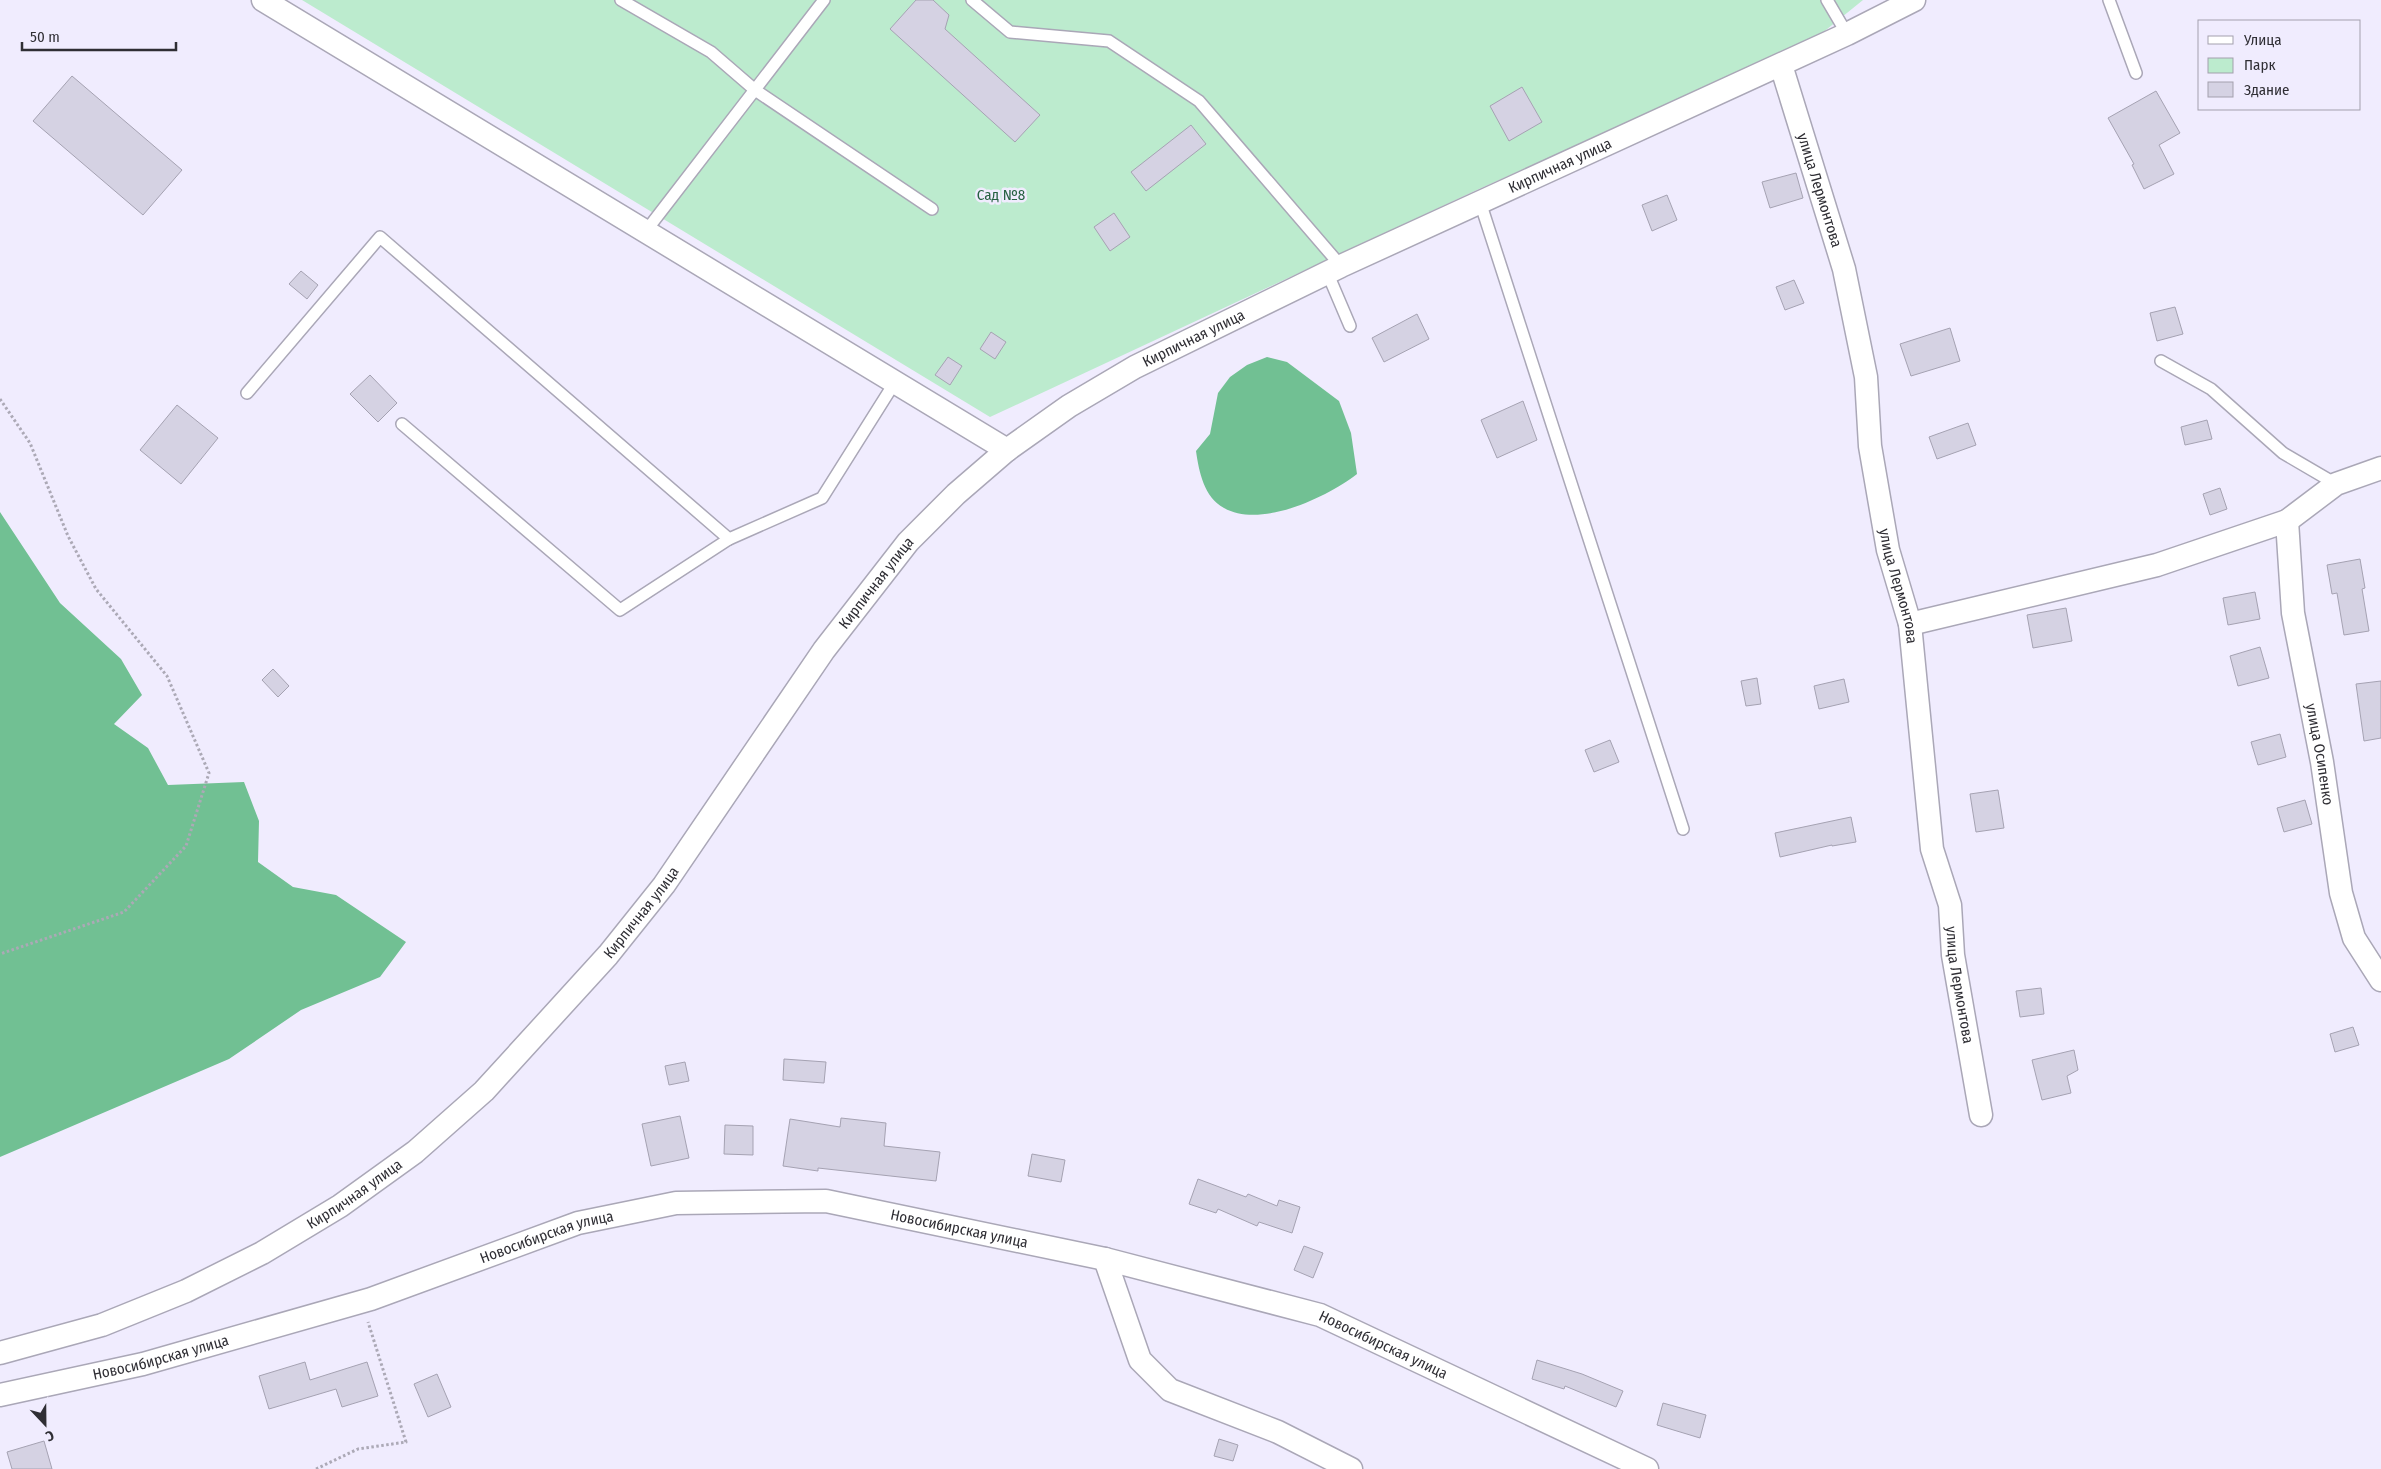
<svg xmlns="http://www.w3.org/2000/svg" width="2381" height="1469" font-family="'Fira Sans Condensed',sans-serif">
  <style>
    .green { fill: #bcebce }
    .forest { fill: #71c093 }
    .building { fill: #d5d2e3; stroke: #a5a2b2 }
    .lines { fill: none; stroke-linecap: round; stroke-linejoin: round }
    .service-casing { stroke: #aaa7b7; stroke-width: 14 }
    .minor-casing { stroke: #aaa7b7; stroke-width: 25 }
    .path { stroke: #aca9b6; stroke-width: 3; stroke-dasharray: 2.5 2.5; stroke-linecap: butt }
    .service { stroke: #fff; stroke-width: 11 }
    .minor { stroke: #fff; stroke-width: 22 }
    .labels { text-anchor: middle; stroke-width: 5; stroke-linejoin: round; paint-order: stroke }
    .street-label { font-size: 15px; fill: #2f2e34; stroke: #f0ecfe }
    .park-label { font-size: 15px; fill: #266142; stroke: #f0ecfe }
  </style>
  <rect width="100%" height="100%" fill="#f0ecfe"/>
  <!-- green -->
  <polygon class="green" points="302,0 1863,0 1816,38 1479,189 990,417"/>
  <!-- forest -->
  <g class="forest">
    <path d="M1267 357 1287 362 1339 401 1351 433 1357 474C1327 497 1261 529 1224 508 1204 497 1199 472 1196 451L1210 434 1218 393 1230 377 1247 365Z"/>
    <polygon points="0,512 60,603 121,659 142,695 114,724 148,748 168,785 244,782 259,821 258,862 293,887 336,895 406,942 380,977 301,1010 229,1059 0,1157"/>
  </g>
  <!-- building -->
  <g class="building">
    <polygon points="916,0 933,0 949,15 945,29 1040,115 1015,142 890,29"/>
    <polygon points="72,76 182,170 143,215 33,121"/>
    <polygon points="1522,87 1542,122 1509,141 1490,106"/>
    <polygon points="2156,91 2180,133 2159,145 2174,174 2144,189 2132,165 2134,164 2108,118"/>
    <polygon points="1191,125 1206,144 1146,191 1131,172"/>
    <polygon points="1796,173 1803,198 1770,208 1762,182"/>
    <polygon points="1667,195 1677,220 1652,231 1642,205"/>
    <polygon points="1114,213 1130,237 1110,251 1094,227"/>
    <polygon points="301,271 318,285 307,299 289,284"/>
    <polygon points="1794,280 1804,303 1785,310 1776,287"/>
    <polygon points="2175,307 2183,334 2157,341 2150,313"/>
    <polygon points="1417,314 1429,339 1384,362 1372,338"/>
    <polygon points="1950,328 1960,361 1911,376 1900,344"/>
    <polygon points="991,332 1006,342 995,359 980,349"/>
    <polygon points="948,357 962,366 950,385 935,375"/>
    <polygon points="370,375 397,403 378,422 350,394"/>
    <polygon points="1523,401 1537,440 1497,458 1481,420"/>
    <polygon points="177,405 218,438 181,484 140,450"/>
    <polygon points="2207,420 2212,439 2185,445 2181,427"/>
    <polygon points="1968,423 1976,445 1937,459 1929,437"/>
    <polygon points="2220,488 2227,509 2210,515 2203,494"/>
    <polygon points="2360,559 2365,588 2362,589 2369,631 2344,635 2337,593 2332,594 2327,565"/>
    <polygon points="2255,592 2260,619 2228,625 2223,598"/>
    <polygon points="2066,608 2072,641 2033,648 2027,615"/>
    <polygon points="2260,647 2269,678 2238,686 2230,656"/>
    <polygon points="273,669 289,686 278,697 262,680"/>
    <polygon points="1757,678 1761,704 1746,706 1741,681"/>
    <polygon points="1844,679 1849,702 1819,709 1814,686"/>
    <polygon points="2381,681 2381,738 2364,741 2356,684"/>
    <polygon points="2280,734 2286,757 2258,765 2251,742"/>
    <polygon points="1610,740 1619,762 1594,772 1585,750"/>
    <polygon points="1998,790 2004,828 1976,832 1970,794"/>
    <polygon points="2305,800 2312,824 2284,832 2277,808"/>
    <polygon points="1851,817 1856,842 1832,846 1832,845 1780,857 1775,833"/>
    <polygon points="2041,988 2044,1014 2020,1017 2016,991"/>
    <polygon points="2353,1027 2359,1045 2335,1052 2330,1034"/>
    <polygon points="2074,1050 2078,1070 2067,1076 2071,1093 2042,1100 2032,1060"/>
    <polygon points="784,1059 826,1062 824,1083 783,1080"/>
    <polygon points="685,1062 689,1081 669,1085 665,1066"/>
    <polygon points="680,1116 689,1158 651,1166 642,1124"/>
    <polygon points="841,1118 886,1123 884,1146 940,1152 936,1181 818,1168 818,1171 783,1166 790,1119 840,1127"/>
    <polygon points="725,1125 753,1126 753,1155 724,1154"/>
    <polygon points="1032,1154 1065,1160 1061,1182 1028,1176"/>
    <polygon points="1198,1179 1246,1197 1248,1194 1277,1206 1279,1200 1300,1207 1292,1233 1259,1222 1257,1226 1218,1209 1216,1213 1189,1204"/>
    <polygon points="1304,1246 1323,1253 1313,1278 1294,1270"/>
    <polygon points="1537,1360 1582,1374 1623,1391 1616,1407 1565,1386 1564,1389 1532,1379"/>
    <polygon points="305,1362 310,1380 367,1362 378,1396 342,1407 336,1389 269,1409 259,1376"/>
    <polygon points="437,1374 451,1407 428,1417 414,1384"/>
    <polygon points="1663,1403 1706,1415 1700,1438 1657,1425"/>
    <polygon points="1219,1439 1238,1445 1233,1461 1214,1456"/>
    <polygon points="44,1441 52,1469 12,1469 7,1452"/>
  </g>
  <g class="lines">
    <defs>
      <g id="service">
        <polyline points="621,0 711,52 755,90 932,209"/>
        <polyline points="972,0 1010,32 1109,41 1199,101 1341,266"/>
        <polyline points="1827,0 1847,34"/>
        <polyline points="2109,0 2136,73"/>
        <polyline points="1480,202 1683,829"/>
        <polyline points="646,231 824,0"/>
        <polyline points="1327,272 1350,326"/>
        <polyline points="2161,361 2211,389 2283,453 2336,484"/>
        <polyline points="247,393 380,237 729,539 822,498 895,382"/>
        <polyline points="402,424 620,610 729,539"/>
      </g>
      <g id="minor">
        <polyline points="263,0 1007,450"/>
        <path id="s1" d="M1781 65 1844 269 1866 377 1870 446 1888 550 1910 624 1932 849 1950 905 1953 955 1981 1115"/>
        <path id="s2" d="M2287 521 2293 613 2322 762 2341 893 2354 938 2381 980"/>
        <polyline points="1910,624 2157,565 2287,521 2336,484 2381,468"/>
        <polyline points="1105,1259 1140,1360 1170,1390 1278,1432 1351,1469"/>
        <path id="s3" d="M0 1353 102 1325 186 1291 262 1253 340 1206 415 1152 484 1091 608 955 664 885 824 650 908 542 956 494 1007 450 1069 406 1135 367 1341 266 1847 34 1914 0"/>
        <path id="s4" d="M0 1395 143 1364 371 1299 578 1223 676 1203 826 1201 1105 1259 1320 1315 1647 1469"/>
      </g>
    </defs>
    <!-- service casing -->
    <use href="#service" class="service-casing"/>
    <!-- minor casing -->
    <use href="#minor" class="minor-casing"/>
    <!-- path -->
    <g class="path">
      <polyline points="0,399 30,443 68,536 96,589 167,676 209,773 186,846 124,912 0,954"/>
      <polyline points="316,1469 358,1449 406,1442 368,1322"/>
    </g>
    <!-- service -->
    <use href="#service" class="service"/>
    <!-- minor -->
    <use href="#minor" class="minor"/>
  </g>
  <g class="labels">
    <!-- street labels -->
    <g class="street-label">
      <text dy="5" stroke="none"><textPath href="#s3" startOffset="2010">Кирпичная улица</textPath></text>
      <text dy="5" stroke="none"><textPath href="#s1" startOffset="131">улица Лермонтова</textPath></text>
      <text dy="5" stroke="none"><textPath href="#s3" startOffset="1605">Кирпичная улица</textPath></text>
      <text dy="5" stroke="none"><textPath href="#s3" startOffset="1200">Кирпичная улица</textPath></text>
      <text dy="5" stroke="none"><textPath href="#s1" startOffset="536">улица Лермонтова</textPath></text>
      <text dy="5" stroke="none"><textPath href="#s2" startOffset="236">улица Осипенко</textPath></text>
      <text dy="5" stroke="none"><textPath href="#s3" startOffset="795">Кирпичная улица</textPath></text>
      <text dy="5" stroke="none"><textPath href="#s1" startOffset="941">улица Лермонтова</textPath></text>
      <text dy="5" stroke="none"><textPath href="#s3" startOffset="391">Кирпичная улица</textPath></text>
      <text dy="5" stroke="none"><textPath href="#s4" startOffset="990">Новосибирская улица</textPath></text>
      <text dy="5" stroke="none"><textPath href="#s4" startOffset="570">Новосибирская улица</textPath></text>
      <text dy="5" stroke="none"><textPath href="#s4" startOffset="1431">Новосибирская улица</textPath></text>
      <text dy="5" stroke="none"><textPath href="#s4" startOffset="165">Новосибирская улица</textPath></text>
    </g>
    <!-- park labels -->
    <g class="park-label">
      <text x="1001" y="200">Сад №8</text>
    </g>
  </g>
  <!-- legend -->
  <rect x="2198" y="20" width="162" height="90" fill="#f0ecfe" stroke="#a3a0ad"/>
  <rect x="2208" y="36" width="25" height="8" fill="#ffffff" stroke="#a3a0ad"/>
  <text x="2244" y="45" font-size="15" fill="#2f2e34">Улица</text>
  <rect x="2208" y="58" width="25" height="15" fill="#bcebce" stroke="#a3a0ad"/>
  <text x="2244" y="70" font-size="15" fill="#2f2e34">Парк</text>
  <rect x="2208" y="82" width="25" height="15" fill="#d5d2e3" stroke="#a3a0ad"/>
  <text x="2244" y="95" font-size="15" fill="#2f2e34">Здание</text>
  <!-- north arrow -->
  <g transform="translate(45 1424) rotate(158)" stroke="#f0ecfe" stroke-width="4" paint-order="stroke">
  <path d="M0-4L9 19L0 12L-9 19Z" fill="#2f2e34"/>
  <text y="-8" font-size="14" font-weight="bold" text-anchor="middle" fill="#2f2e34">С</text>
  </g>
  <!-- scale -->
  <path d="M22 42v8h154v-8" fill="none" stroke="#2f2e34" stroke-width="2.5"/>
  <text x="30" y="42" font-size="15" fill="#2f2e34" stroke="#f0ecfe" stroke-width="4" paint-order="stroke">50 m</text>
</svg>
